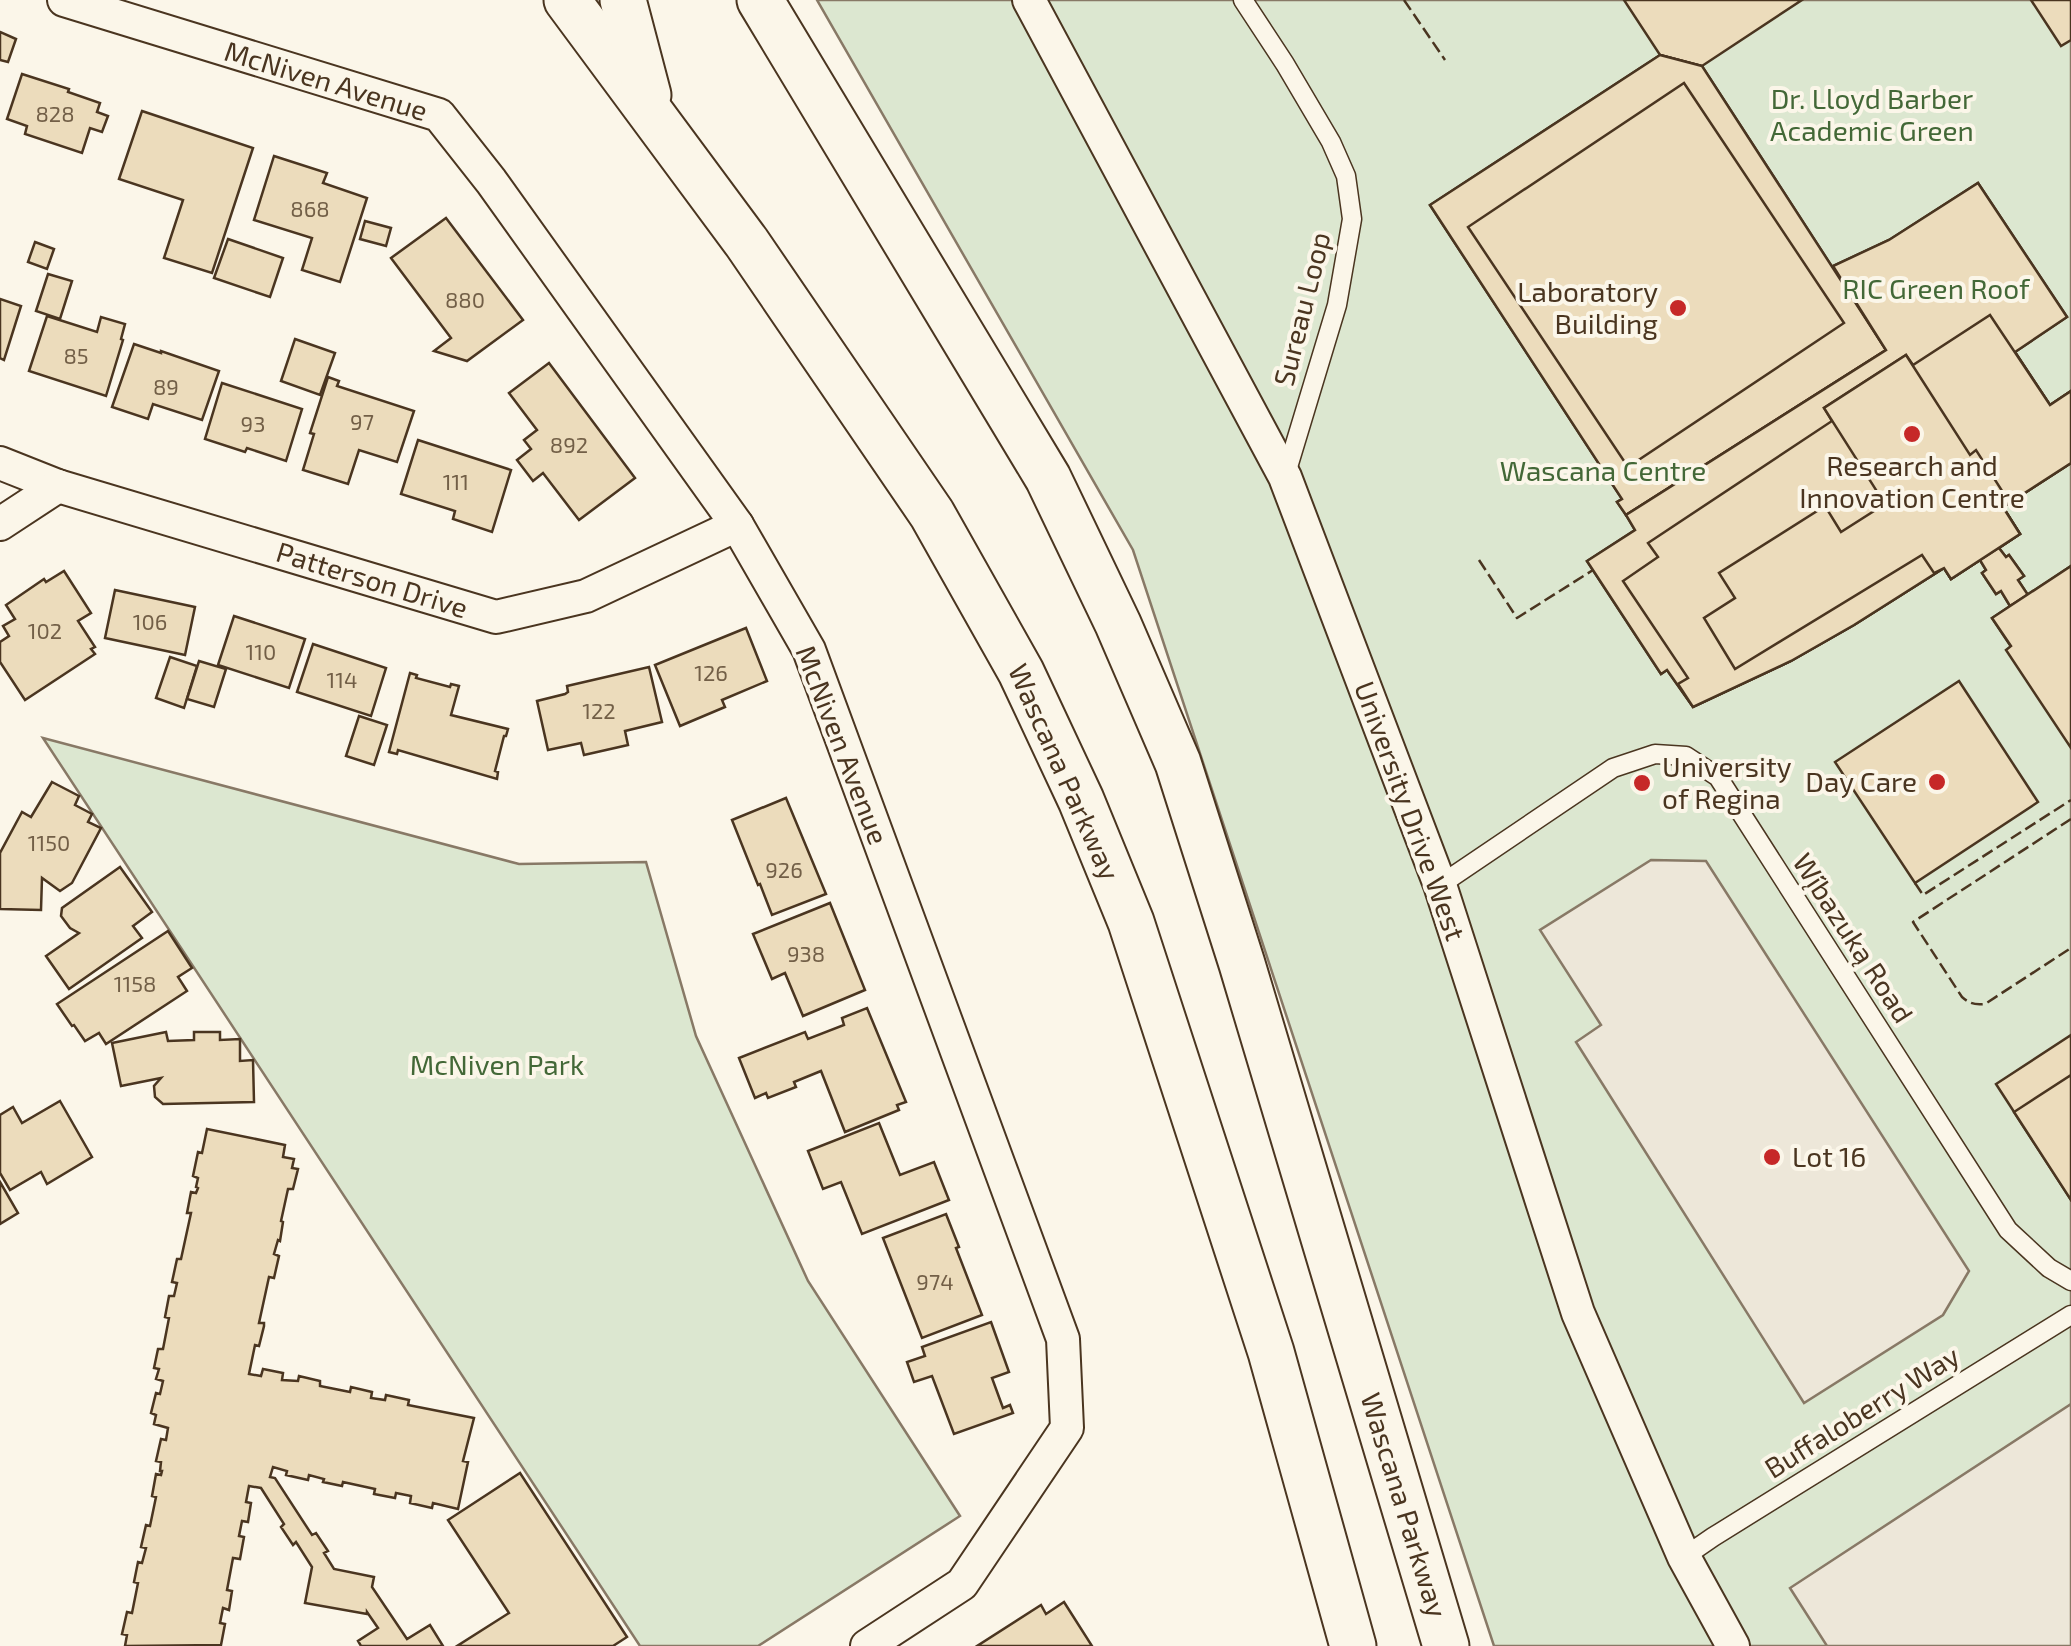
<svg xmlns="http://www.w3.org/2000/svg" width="2071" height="1646" font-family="'Exo 2',sans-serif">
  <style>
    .green { fill: #dce7d0; stroke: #887966; stroke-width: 2.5 }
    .parking { fill: #ede7d9; stroke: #887966; stroke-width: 2.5 }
    .building { fill: #ecdcbc; stroke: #4a3520; stroke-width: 2.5 }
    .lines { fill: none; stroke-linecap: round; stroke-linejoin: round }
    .lane-casing { stroke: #4a3520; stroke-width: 21 }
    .street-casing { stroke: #4a3520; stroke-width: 36 }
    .secondary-casing { stroke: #4a3520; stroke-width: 49 }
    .lane { stroke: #fbf6e9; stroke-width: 18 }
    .street { stroke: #fbf6e9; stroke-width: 32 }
    .secondary { stroke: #fbf6e9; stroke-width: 45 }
    .fence { stroke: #4a3520; stroke-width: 2.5; stroke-dasharray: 12 5; stroke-linecap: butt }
    .poi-dot { fill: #c62828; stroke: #fbf6e9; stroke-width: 4 }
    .labels { text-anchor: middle; stroke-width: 8; stroke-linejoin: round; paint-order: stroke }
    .number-label { font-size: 22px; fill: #725f47 }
    .street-label { font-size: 28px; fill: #4a3520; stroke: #fbf6e9 }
    .park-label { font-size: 28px; fill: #436837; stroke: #fbf6e9 }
    .poi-label { font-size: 28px; fill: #4a3520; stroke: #fbf6e9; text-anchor: end }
  </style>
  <rect width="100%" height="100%" fill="#fbf6e9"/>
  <!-- green -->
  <g class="green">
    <polygon points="817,0 2071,0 2071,1646 1494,1646 1133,550"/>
    <polygon points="43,738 519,864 646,862 696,1036 808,1281 960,1516 758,1646 640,1646"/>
  </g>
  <!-- parking -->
  <g class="parking">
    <polygon points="1651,860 1706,861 1969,1271 1943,1315 1804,1403 1576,1042 1601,1025 1540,930"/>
    <polygon points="2071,1404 2071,1646 1827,1646 1790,1588"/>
  </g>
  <!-- building -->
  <g class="building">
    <polygon points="1624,0 1802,0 1702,66 1660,55"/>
    <polygon points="2031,0 2071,0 2071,40 2061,46"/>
    <polygon points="0,32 16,39 8,62 0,60"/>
    <polygon points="1660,55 1702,66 1886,350 1626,515 1617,502 1622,499 1430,205"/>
    <polygon points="1660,55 1702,66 1886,350 1626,515 1617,502 1622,499 1430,205"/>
    <polygon points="22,74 69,89 68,92 100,103 97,112 108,116 102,132 90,128 82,153 25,134 27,126 7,119"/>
    <polygon points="1684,83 1844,323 1628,467 1468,227"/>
    <polygon points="142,111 253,148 212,273 164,258 183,200 119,179"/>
    <polygon points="274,156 327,173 323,183 367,198 340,282 302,270 312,238 254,220"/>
    <polygon points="1978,183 2067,317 2015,352 2050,405 2071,391 2071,463 2003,507 2020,534 1999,548 2006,557 2009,555 2024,576 2018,580 2028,595 2010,606 2001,591 1996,594 1982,573 1986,570 1980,560 1951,579 1944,568 1854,625 1791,661 1693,707 1667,670 1661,674 1587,561 1635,530 1626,515 1886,350 1833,266 1889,240"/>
    <polygon points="1978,183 2067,317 2015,352 2050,405 2071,391 2071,463 2003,507 2020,534 1999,548 2006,557 2009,555 2024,576 2018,580 2028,595 2010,606 2001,591 1996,594 1982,573 1986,570 1980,560 1951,579 1944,568 1854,625 1791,661 1693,707 1667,670 1661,674 1587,561 1635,530 1626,515 1886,350 1833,266 1889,240"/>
    <polygon points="446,218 523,320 467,361 434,351 451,338 391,258"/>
    <polygon points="365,221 391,228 386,246 360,239"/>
    <polygon points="228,239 283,258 270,297 214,278"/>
    <polygon points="35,242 54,249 47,269 28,262"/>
    <polygon points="48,274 72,281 60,319 36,311"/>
    <polygon points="0,299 21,306 4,360 0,358"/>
    <polygon points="1990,315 2050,405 2071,391 2071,463 2003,507 2020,534 1951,579 1944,568 1854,625 1791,661 1693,707 1678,684 1688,678 1623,581 1658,557 1648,543 1832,421 1824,408 1906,355 1913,365"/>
    <polygon points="47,316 97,332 101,317 125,324 121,339 123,340 106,396 29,371"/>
    <polygon points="295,339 335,353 320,395 281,381"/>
    <polygon points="134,344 161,353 161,351 219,371 202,420 153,404 148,419 112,407"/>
    <polygon points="1906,355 1970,455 1976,450 2006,497 1999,501 2020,534 1951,579 1944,568 1934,573 1922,555 1735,669 1704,618 1735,598 1719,573 1825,506 1841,532 1885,504 1824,408"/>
    <polygon points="549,363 635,478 579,520 543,473 533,481 517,460 531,449 524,440 537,430 509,393"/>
    <polygon points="328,377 339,381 337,386 414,411 397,462 359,450 348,484 303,470 314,434 310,433"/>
    <polygon points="222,383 302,409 286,461 247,448 245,452 205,439"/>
    <polygon points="418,440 511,470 492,532 453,519 455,511 401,494"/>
    <polygon points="2071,566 2071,737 1992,618"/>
    <polygon points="2071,566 2071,748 2006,650 2011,646 1992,618"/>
    <polygon points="64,571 91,613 78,621 95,647 91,649 95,654 25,700 0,662 0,642 9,636 3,626 15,619 6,605 44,579 46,582"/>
    <polygon points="115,590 195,607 185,655 105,638"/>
    <polygon points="234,616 305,639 289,688 218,665"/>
    <polygon points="746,628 767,681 722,700 725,707 680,726 655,665"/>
    <polygon points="313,644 386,668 371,716 297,692"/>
    <polygon points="170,657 197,666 184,708 156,698"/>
    <polygon points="199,661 226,669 214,707 187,699"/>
    <polygon points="649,667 662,722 625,731 628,745 584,755 581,743 548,750 537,701 565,694 568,692 567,686"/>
    <polygon points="410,673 417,675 416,678 450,687 451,684 459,686 451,715 508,729 506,736 504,736 495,771 498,772 497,779 398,750 397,754 389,752"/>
    <polygon points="1959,681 2038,802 1915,883 1835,762"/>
    <polygon points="359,716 387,725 374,765 346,756"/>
    <polygon points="52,782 79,796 75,805 92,814 88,822 101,828 72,883 60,891 42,878 41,910 0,909 0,853 22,812 31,817"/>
    <polygon points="786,798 826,894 772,915 760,884 758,885 732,820"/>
    <polygon points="120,867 152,912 133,926 142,938 69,989 46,956 79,933 70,928 61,916 62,908"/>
    <polygon points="830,903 865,990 803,1016 785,973 772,979 753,934"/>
    <polygon points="168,931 192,968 178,977 187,991 106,1044 99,1033 85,1041 74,1025 72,1026 57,1004"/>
    <polygon points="867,1008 906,1102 897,1105 899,1110 845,1132 821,1071 794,1082 796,1087 768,1098 766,1093 755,1098 739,1058 805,1032 808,1039 844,1025 842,1018"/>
    <polygon points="166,1032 168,1041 194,1040 194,1032 220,1032 220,1040 240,1039 240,1061 253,1060 254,1102 163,1104 155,1097 154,1086 161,1078 121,1086 112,1043"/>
    <polygon points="2071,1035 2071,1200 1996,1084"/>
    <polygon points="2071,1075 2071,1200 2014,1112"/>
    <polygon points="60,1101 92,1157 47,1184 41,1172 10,1190 0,1173 0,1115 13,1107 22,1123"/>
    <polygon points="879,1123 900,1175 934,1162 949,1200 862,1234 841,1182 823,1189 808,1151"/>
    <polygon points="207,1129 285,1145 283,1157 294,1159 292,1168 298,1169 293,1189 288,1189 281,1221 283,1222 280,1241 278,1240 274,1254 279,1256 274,1278 269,1277 259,1323 264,1323 264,1326 259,1346 255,1345 249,1374 261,1376 263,1369 283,1373 282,1380 298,1381 299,1376 320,1381 320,1386 350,1392 351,1387 372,1392 371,1398 385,1400 386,1395 409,1400 408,1405 474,1418 463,1461 468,1462 458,1509 433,1503 432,1508 410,1503 411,1496 396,1493 395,1498 374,1494 375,1489 343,1482 342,1486 323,1482 324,1479 309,1475 308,1480 286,1475 287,1471 273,1467 270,1477 275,1478 312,1535 316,1533 328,1551 324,1553 334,1569 374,1577 372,1587 407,1639 430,1625 443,1646 361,1646 358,1641 378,1628 367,1612 367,1614 305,1603 312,1567 296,1542 293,1545 281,1527 284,1524 261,1488 249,1486 246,1502 251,1503 248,1522 242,1521 239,1536 244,1537 240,1559 233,1558 227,1590 232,1591 229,1610 223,1608 220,1623 225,1624 221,1645 125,1646 127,1635 122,1634 127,1612 132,1613 138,1583 134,1582 138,1562 142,1563 146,1548 141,1547 146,1525 150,1526 156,1497 152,1496 156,1474 161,1475 162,1471 160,1471 161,1462 156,1461 161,1439 166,1440 168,1428 154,1424 156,1415 151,1413 156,1393 160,1394 163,1381 156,1379 159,1369 154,1368 158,1349 163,1349 169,1318 165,1317 169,1296 174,1296 177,1283 172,1282 177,1259 181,1259 191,1213 187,1213 191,1192 196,1193 198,1188 196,1187 198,1178 193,1176 198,1152 202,1153"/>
    <polygon points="0,1182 18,1213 0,1224"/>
    <polygon points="946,1214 959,1247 956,1248 982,1315 922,1338 883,1238"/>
    <polygon points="991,1322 1009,1372 992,1378 1003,1408 1010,1405 1013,1413 954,1434 932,1376 914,1382 907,1362 925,1356 922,1347"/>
    <polygon points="520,1473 627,1637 613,1646 457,1646 509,1613 448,1520"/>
    <polygon points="1064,1602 1092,1646 977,1646 1041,1605 1046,1614"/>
  </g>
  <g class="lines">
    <defs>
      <g id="lane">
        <polyline points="1243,0 1285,64 1331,142 1346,176 1352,219 1337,305 1285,477"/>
        <polyline points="1440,885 1613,768 1655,754 1686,756 1718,777 2008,1230 2049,1268 2071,1281"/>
        <polyline points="1684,1557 1713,1537 2071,1315"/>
      </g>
      <g id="street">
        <polyline points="64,0 439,115 491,181 737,525 809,650 1063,1339 1067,1428 962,1584 867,1646"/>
        <polyline points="1029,0 1285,477 1440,885 1578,1313 1684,1557 1733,1646"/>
        <polyline points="0,463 58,486 496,617 586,596 737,525"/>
        <polyline points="0,524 58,486"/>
      </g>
      <g id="secondary">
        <polyline points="567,0 747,243 932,514 1021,672 1081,800 1131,922 1271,1352 1353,1646"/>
        <polyline points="623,0 648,95"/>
        <polyline points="760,0 1048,478 1118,624 1178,763 1242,964 1446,1646"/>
      </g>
    </defs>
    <!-- lane casing -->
    <use href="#lane" class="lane-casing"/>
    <!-- street casing -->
    <use href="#street" class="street-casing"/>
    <!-- secondary casing -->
    <use href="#secondary" class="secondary-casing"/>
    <!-- lane -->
    <use href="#lane" class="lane"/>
    <!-- street -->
    <use href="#street" class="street"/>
    <!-- secondary -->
    <use href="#secondary" class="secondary"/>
    <!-- fence -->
    <g class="fence">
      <polyline points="1404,0 1445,60"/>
      <polyline points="1479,560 1517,618 1593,570"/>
      <path d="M2071 819 1913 922 1962 997C1970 1004 1975 1005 1985 1004L2071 948"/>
      <polyline points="1915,883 1923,895 2071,800"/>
    </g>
  </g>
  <!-- markers -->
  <g class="poi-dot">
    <circle cx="1678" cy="308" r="10"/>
    <circle cx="1912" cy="434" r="10"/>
    <circle cx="1937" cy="782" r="10"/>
    <circle cx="1642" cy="783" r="10"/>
    <circle cx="1772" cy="1157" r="10"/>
  </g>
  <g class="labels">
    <!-- number labels -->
    <g class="number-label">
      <text x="55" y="122">828</text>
      <text x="310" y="217">868</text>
      <text x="465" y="308">880</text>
      <text x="76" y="364">85</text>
      <text x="166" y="395">89</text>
      <text x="362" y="430">97</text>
      <text x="253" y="432">93</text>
      <text x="569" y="453">892</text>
      <text x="456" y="490">111</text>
      <text x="150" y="630">106</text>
      <text x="45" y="639">102</text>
      <text x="261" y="660">110</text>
      <text x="711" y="681">126</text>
      <text x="342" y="688">114</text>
      <text x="599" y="719">122</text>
      <text x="49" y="851">1150</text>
      <text x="784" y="878">926</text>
      <text x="806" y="962">938</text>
      <text x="135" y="992">1158</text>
      <text x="935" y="1290">974</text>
    </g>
    <!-- street labels -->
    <g class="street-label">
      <text transform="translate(326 81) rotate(17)" y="10">McNiven Avenue</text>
      <text transform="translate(1302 309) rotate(-76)" y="10">Sureau Loop</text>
      <text transform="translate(372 580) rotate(17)" y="10">Patterson Drive</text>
      <text transform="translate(842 745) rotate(69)" y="10">McNiven Avenue</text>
      <text transform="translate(1064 772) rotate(66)" y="10">Wascana Parkway</text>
      <text transform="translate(1410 811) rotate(70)" y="10">University Drive West</text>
      <text transform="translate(1853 938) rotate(57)" y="10">Wį́bazuką Road</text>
      <text transform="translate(1862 1412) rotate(-32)" y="10">Buffaloberry Way</text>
      <text transform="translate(1404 1505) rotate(73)" y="10">Wascana Parkway</text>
    </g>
    <!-- park labels -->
    <g class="park-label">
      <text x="1872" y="109">Dr. Lloyd Barber<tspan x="1872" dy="32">Academic Green</tspan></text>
      <text x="1936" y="299">RIC Green Roof</text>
      <text x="1603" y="481">Wascana Centre</text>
      <text x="497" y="1075">McNiven Park</text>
    </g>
    <!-- poi labels -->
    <g class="poi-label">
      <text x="1658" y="302">Laboratory<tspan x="1658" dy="32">Building</tspan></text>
      <text x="1912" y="476" text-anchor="middle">Research and<tspan x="1912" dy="32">Innovation Centre</tspan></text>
      <text x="1662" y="777" text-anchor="start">University<tspan x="1662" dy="32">of Regina</tspan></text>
      <text x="1917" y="792">Day Care</text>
      <text x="1792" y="1167" text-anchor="start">Lot 16</text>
    </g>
  </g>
</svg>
